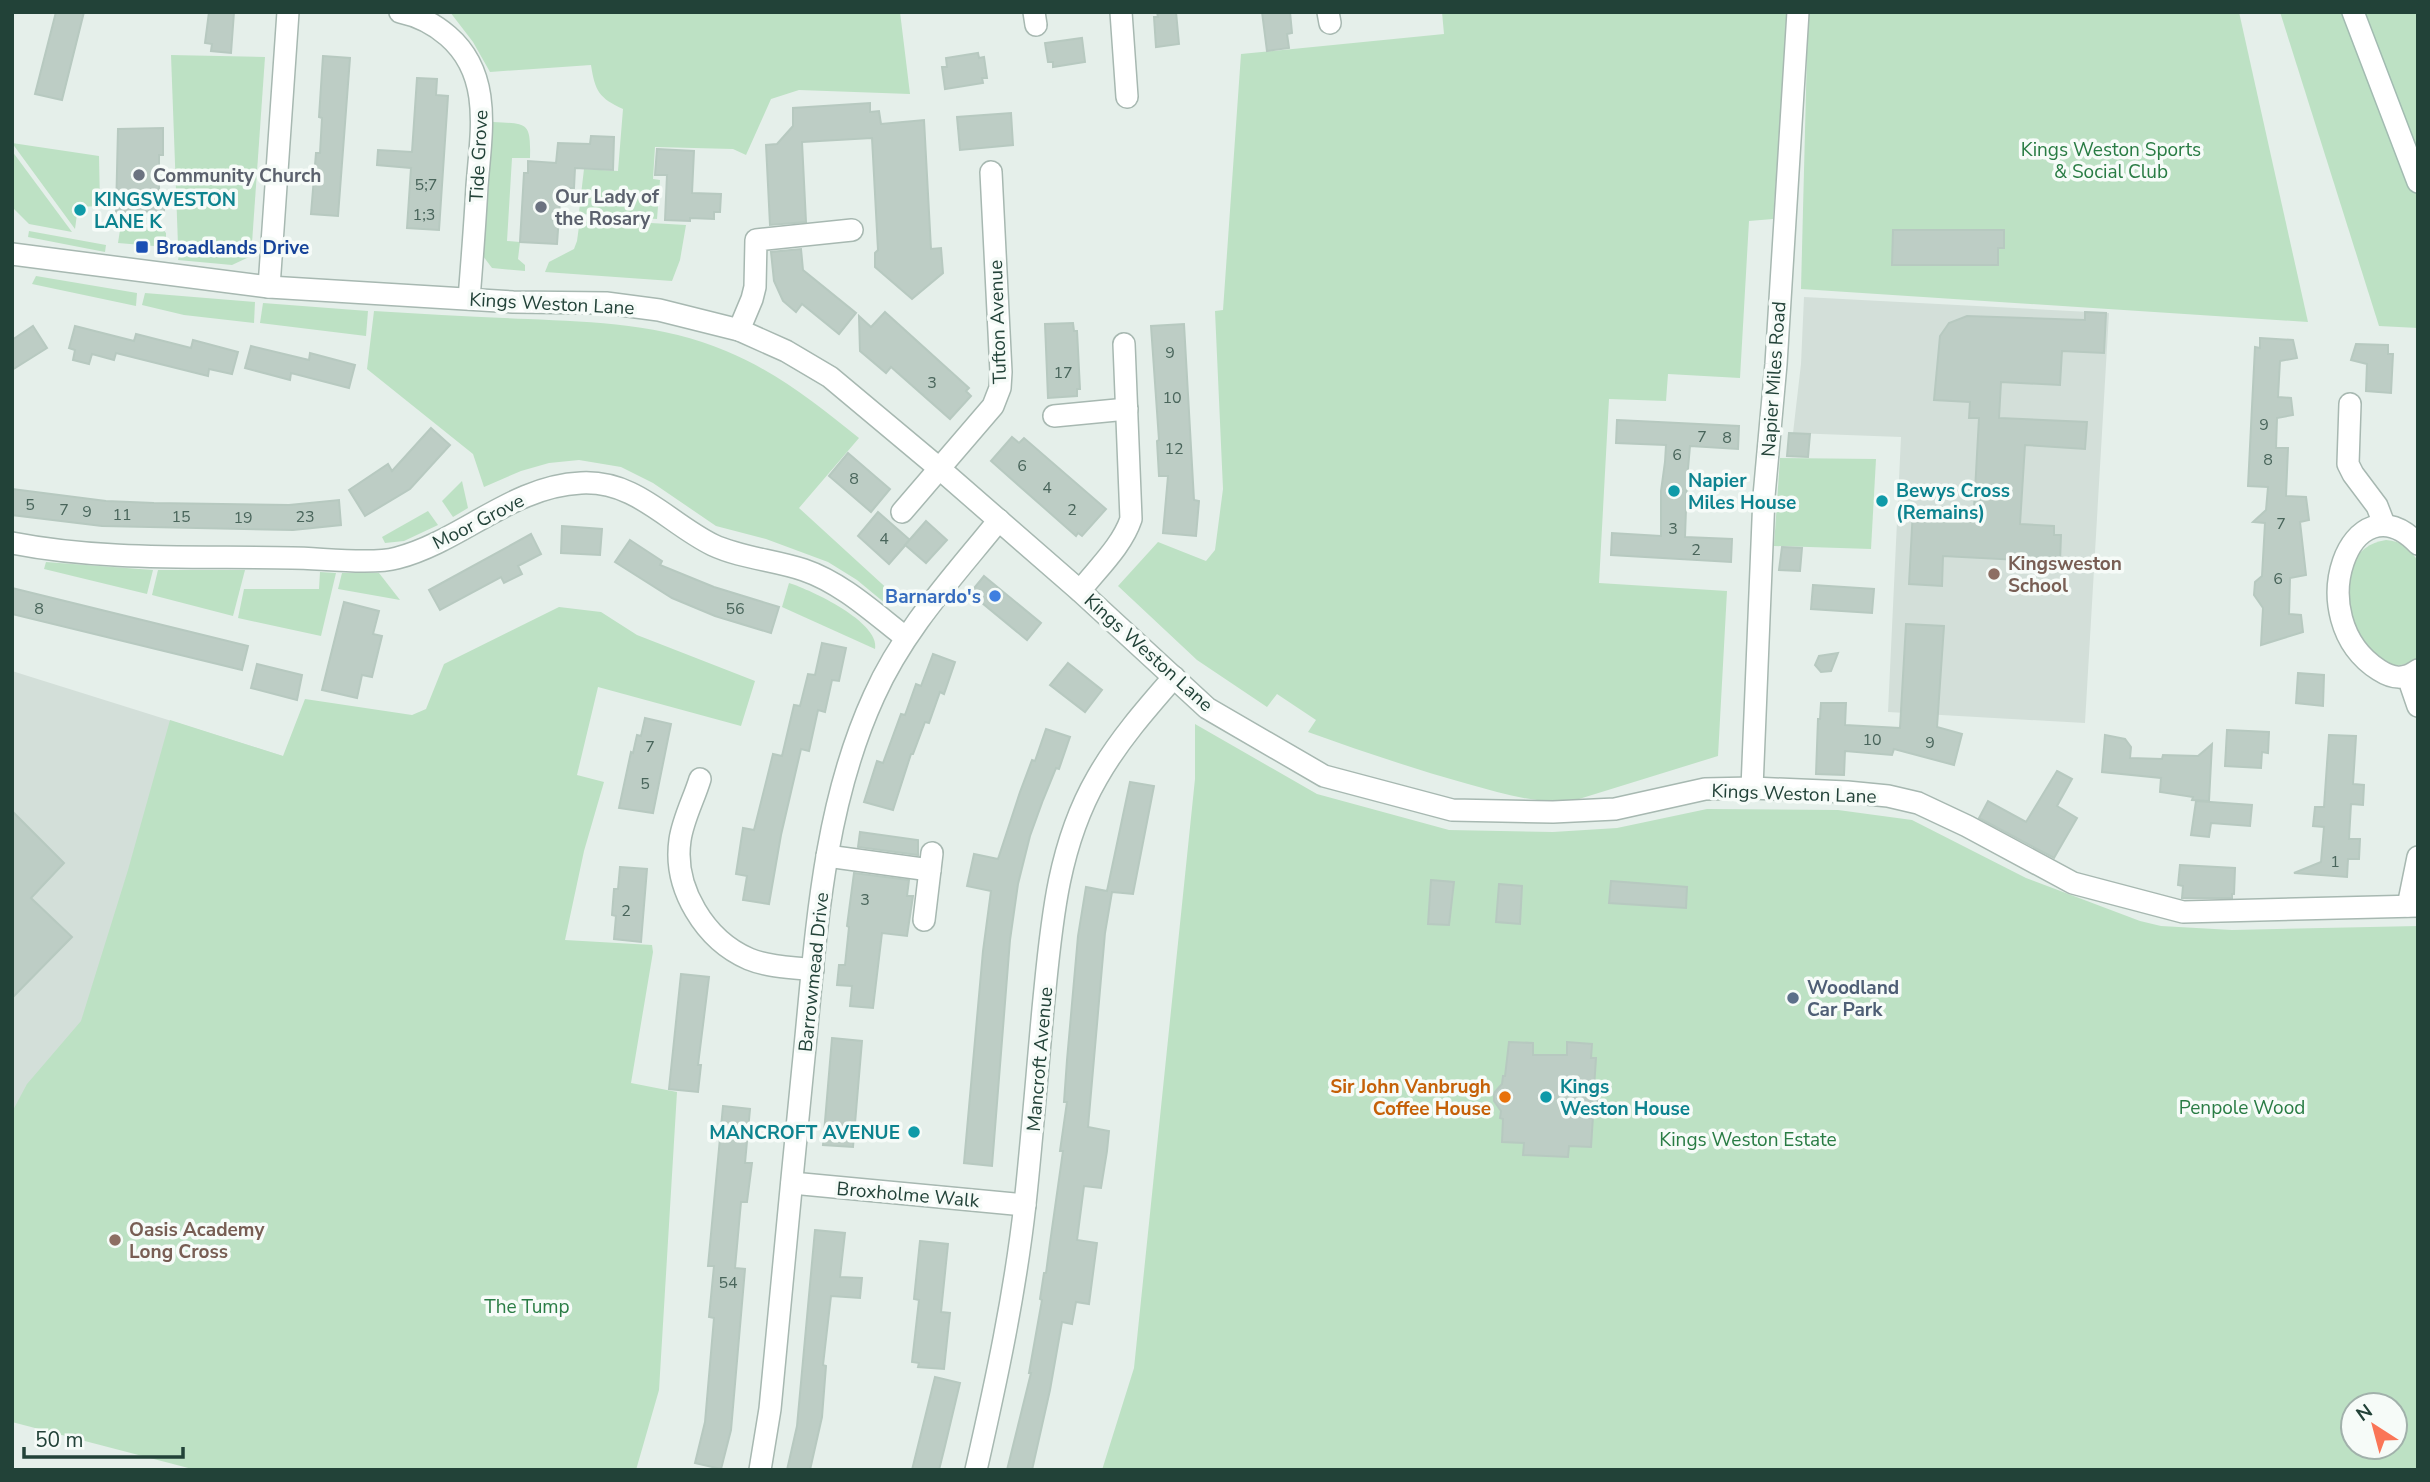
<svg xmlns="http://www.w3.org/2000/svg" width="2430" height="1482" font-family="'Nunito Sans',sans-serif">
  <style>
    .built { fill: #d3dfd9 }
    .green { fill: #bde1c4; fill-rule: evenodd }
    .building { fill: #bdcdc5; stroke: #b7c9c0; stroke-width: 2 }
    .lines { fill: none; stroke-linecap: round; stroke-linejoin: round }
    .minor-casing { stroke: #a7b8b1; stroke-width: 24 }
    .tertiary-casing { stroke: #a7b8b1; stroke-width: 24 }
    .secondary-casing { stroke: #a2bbb1; stroke-width: 24 }
    .minor { stroke: #fff; stroke-width: 21 }
    .tertiary { stroke: #fff; stroke-width: 21 }
    .secondary { stroke: #fff; stroke-width: 21 }
    .worship-dot { fill: #6b7280; stroke: #f6fbf8; stroke-width: 2.5 }
    .culture-dot { fill: #0f9aa8; stroke: #f6fbf8; stroke-width: 2.5 }
    .transit-dot { fill: #1a4fb4; stroke: #f6fbf8; stroke-width: 2.5 }
    .education-dot { fill: #8d6e63; stroke: #f6fbf8; stroke-width: 2.5 }
    .shop-dot { fill: #3f7fe0; stroke: #f6fbf8; stroke-width: 2.5 }
    .service-dot { fill: #5c6f8a; stroke: #f6fbf8; stroke-width: 2.5 }
    .food-dot { fill: #e8710a; stroke: #f6fbf8; stroke-width: 2.5 }
    .labels { text-anchor: middle; stroke-width: 7; stroke-linejoin: round; paint-order: stroke }
    .number-label { font-size: 16px; fill: #49655b }
    .park-label { font-size: 19px; fill: #297c44; stroke: #f6fbf8 }
    .street-label { font-size: 19px; fill: #224238; stroke: #f6fbf8 }
    .worship-label { font-size: 19px; font-weight: bold; fill: #5b616d; stroke: #f6fbf8; text-anchor: start }
    .culture-label { font-size: 19px; font-weight: bold; fill: #0d838f; stroke: #f6fbf8; text-anchor: start }
    .transit-label { font-size: 19px; font-weight: bold; fill: #164399; stroke: #f6fbf8; text-anchor: start }
    .education-label { font-size: 19px; font-weight: bold; fill: #785e54; stroke: #f6fbf8; text-anchor: start }
    .shop-label { font-size: 19px; font-weight: bold; fill: #366cbe; stroke: #f6fbf8; text-anchor: end }
    .service-label { font-size: 19px; font-weight: bold; fill: #4e5e75; stroke: #f6fbf8; text-anchor: start }
    .food-label { font-size: 19px; font-weight: bold; fill: #c56008; stroke: #f6fbf8; text-anchor: end }
  </style>
  <rect width="100%" height="100%" fill="#e5efea"/>
  <!-- built -->
  <g class="built">
    <polygon points="1804,297 2109,313 2085,723 1888,712 1901,437 1793,433 1801,364"/>
    <polygon points="12,671 283,756 12,1422"/>
  </g>
  <!-- green -->
  <g class="green">
    <path d="M450 12H900L910 94 799 90 771 99 746 155 733 149 655 147 653 179 660 180 657 219 581 214 579 212 584 169 618 171 623 109C599 98 595 91 591 65L490 72 473 42Z"/>
    <path d="M1442 12H1789L1773 219 1749 221 1740 378 1668 374 1666 401 1609 399 1599 583 1727 591 1718 756 1579 799C1541 806 1505 794 1468 784 1414 769 1361 751 1308 732L1316 720 1277 694 1267 707 1197 660 1118 586 1158 542 1206 561 1215 550 1223 489 1215 311 1223 310 1241 54 1444 34Z"/>
    <polygon points="1808,12 2239,12 2308,322 1801,289"/>
    <polygon points="2280,12 2418,12 2418,328 2379,326"/>
    <polygon points="171,55 265,57 252,243 245,251 178,245"/>
    <path d="M493 122C527 124 531 121 530 158H512L507 241 520 242 518 259 525 265V271L492 268 483 256Z"/>
    <polygon points="12,143 99,156 100,206 78,207 75,229"/>
    <polygon points="12,151 72,232 29,224 12,207"/>
    <polygon points="580,219 686,225 680,260 672,281 545,272 549,262 574,249 577,241"/>
    <polygon points="126,226 162,228 166,233 166,247 118,243 120,230"/>
    <polygon points="29,231 106,245 105,252 28,237"/>
    <polygon points="180,252 249,257 232,265 178,260"/>
    <polygon points="36,276 137,293 136,306 32,284"/>
    <polygon points="145,293 255,302 254,323 184,315 142,305"/>
    <polygon points="263,303 368,311 366,336 260,323"/>
    <path d="M374 311C425 314 476 317 528 319 595 322 663 324 726 351 775 371 818 405 859 438L799 508 893 594 901 597 916 593 910 599 897 605 886 604 857 580 828 562 766 539 716 526 653 483 621 467 579 460 549 463 521 471 484 487 473 454 367 369Z"/>
    <polygon points="1780,458 1876,459 1871,549 1774,546"/>
    <polygon points="462,481 468,508 453,517 442,501"/>
    <polygon points="428,511 438,525 404,541 385,543 382,537"/>
    <path d="M2386 540C2402 541 2411 549 2418 562V657C2360 702 2309 551 2386 540Z"/>
    <polygon points="46,562 153,570 147,594 44,569"/>
    <polygon points="158,570 245,570 233,616 152,595"/>
    <polygon points="320,572 336,573 321,636 238,618 244,589 319,589"/>
    <polygon points="342,573 379,573 400,600 338,589"/>
    <path d="M789 583C811 590 880 622 875 649L782 607Z"/>
    <polygon points="559,607 601,612 637,635 755,681 741,726 598,687 577,775 604,782 584,851 565,940 652,945 653,952 631,1083 677,1092 659,1390 636,1470 196,1470 12,1422 12,1112 27,1084 81,1021 128,870 170,720 283,756 305,699 412,715 426,709 444,664"/>
    <path d="M1195 724 1317 794 1449 830 1553 832 1617 828 1707 809 1838 810 1912 820 2026 878 2140 921 2161 926 2232 930 2418 926V1470H1102L1134 1368 1195 779ZM2353 1405H2395V1447H2353Z"/>
  </g>
  <!-- building -->
  <g class="building">
    <polygon points="56,12 84,12 62,100 35,94"/>
    <polygon points="209,12 234,12 231,53 211,51 212,44 205,43"/>
    <polygon points="1157,12 1176,12 1179,44 1156,47 1154,17 1158,17"/>
    <polygon points="1262,12 1290,12 1292,33 1287,34 1289,48 1267,51"/>
    <polygon points="1082,38 1085,62 1053,67 1053,62 1048,62 1045,43"/>
    <polygon points="978,53 979,58 984,57 987,78 982,78 983,83 945,89 942,67 947,67 946,58"/>
    <polygon points="323,56 350,58 338,216 311,214 316,153 320,153 322,118 319,117"/>
    <polygon points="417,78 437,79 436,95 448,96 439,230 407,228 411,168 377,165 378,150 412,152"/>
    <polygon points="870,103 870,112 879,111 881,124 924,120 931,249 941,248 943,273 912,299 875,267 875,253 878,250 872,138 802,142 806,222 770,225 766,145 777,144 793,126 793,108"/>
    <polygon points="1011,113 1013,145 960,150 957,117"/>
    <polygon points="163,128 163,155 159,155 159,195 164,195 164,212 116,213 118,129"/>
    <polygon points="591,136 614,137 613,170 575,168 574,188 561,188 557,244 520,242 524,173 528,173 528,161 556,163 558,143 590,144"/>
    <polygon points="657,149 694,151 692,193 721,194 720,212 714,212 714,219 690,218 690,221 665,220 667,175 655,175"/>
    <polygon points="1893,230 2004,230 2004,248 1998,248 1998,265 1892,265"/>
    <polygon points="801,249 803,270 856,313 839,334 802,304 796,312 783,301 774,281 771,252"/>
    <polygon points="885,312 969,388 966,391 971,396 950,419 891,367 886,373 860,351 859,316 871,327"/>
    <polygon points="2085,312 2106,313 2104,353 2062,351 2060,385 2001,382 1999,418 2087,422 2085,449 2025,445 2020,524 2054,526 2054,535 2061,535 2060,562 1943,556 1942,586 1909,584 1913,509 1942,511 1942,507 1974,509 1979,418 1969,418 1970,402 1934,400 1940,336 1949,323 1967,316 2085,320"/>
    <polygon points="1073,323 1074,331 1077,331 1080,389 1077,389 1077,396 1048,398 1045,324"/>
    <polygon points="1184,324 1194,500 1199,501 1196,536 1163,533 1168,476 1159,476 1157,441 1159,440 1151,326"/>
    <polygon points="33,326 47,348 12,370 12,340"/>
    <polygon points="75,326 134,341 136,334 191,348 193,340 238,352 232,374 209,369 208,376 116,353 114,360 92,354 89,364 73,360 75,350 69,348"/>
    <polygon points="2260,338 2293,340 2297,358 2280,361 2278,397 2291,398 2293,415 2277,418 2276,448 2288,448 2286,496 2306,497 2309,520 2300,522 2306,575 2290,578 2289,614 2301,615 2303,632 2261,645 2263,608 2254,595 2255,582 2262,576 2265,523 2253,522 2266,510 2268,487 2248,486 2255,347 2260,348"/>
    <polygon points="2356,344 2388,345 2388,354 2393,354 2391,393 2366,391 2367,364 2351,360"/>
    <polygon points="251,346 309,360 310,353 355,365 349,388 291,373 290,380 245,368"/>
    <polygon points="1617,420 1739,426 1738,449 1690,446 1687,480 1685,537 1732,539 1731,562 1611,555 1612,533 1661,536 1661,491 1665,462 1666,445 1616,443"/>
    <polygon points="431,428 450,445 410,489 365,516 349,490 388,464 392,471"/>
    <polygon points="1789,433 1810,434 1808,457 1787,456"/>
    <polygon points="1012,437 1019,443 1024,438 1106,509 1082,536 1078,533 1076,536 991,461"/>
    <polygon points="848,453 890,489 871,512 829,476"/>
    <polygon points="12,489 106,501 154,503 289,505 339,500 341,525 293,530 102,526 12,515"/>
    <polygon points="878,512 910,540 889,564 858,536"/>
    <polygon points="926,521 947,540 926,563 905,545"/>
    <polygon points="562,526 602,529 600,555 561,553"/>
    <polygon points="531,534 541,554 518,566 522,574 504,583 501,577 440,610 429,590"/>
    <polygon points="630,540 662,561 660,565 714,587 779,607 771,633 715,616 672,598 615,562"/>
    <polygon points="1782,547 1802,548 1800,571 1779,570"/>
    <polygon points="984,576 1041,623 1027,640 970,593"/>
    <polygon points="1813,585 1874,589 1872,613 1811,609"/>
    <polygon points="12,588 248,646 242,670 12,614"/>
    <polygon points="344,602 379,611 373,634 382,636 372,677 362,675 357,698 322,690"/>
    <polygon points="1906,624 1944,626 1937,727 1962,734 1954,765 1894,749 1892,755 1845,751 1844,775 1816,774 1818,719 1820,719 1821,703 1846,703 1845,725 1900,728"/>
    <polygon points="822,643 846,648 839,681 832,680 825,712 818,710 809,751 801,749 781,835 769,904 743,900 747,876 736,874 743,828 754,830 773,754 782,756 794,705 800,706 808,674 815,675"/>
    <polygon points="1838,653 1831,671 1821,672 1815,665 1819,656"/>
    <polygon points="933,654 955,662 944,694 940,692 929,723 925,722 913,754 911,754 893,810 864,802 877,761 883,763 901,714 905,715 916,684 921,686"/>
    <polygon points="1068,663 1102,690 1085,712 1050,685"/>
    <polygon points="257,664 302,675 297,700 251,688"/>
    <polygon points="2298,673 2324,675 2323,706 2296,703"/>
    <polygon points="645,718 671,724 653,813 619,808 631,752 633,753 637,735 641,736"/>
    <polygon points="1046,729 1070,737 1059,769 1056,768 1043,800 1030,836 1018,884 1010,940 992,1166 964,1163 983,951 991,891 967,886 974,854 998,859 1020,792 1032,760 1035,761"/>
    <polygon points="2227,730 2269,732 2268,753 2262,752 2261,768 2225,766"/>
    <polygon points="2105,735 2125,739 2131,747 2130,758 2162,759 2163,755 2198,756 2212,744 2209,801 2192,800 2193,797 2160,792 2161,778 2102,772"/>
    <polygon points="2329,735 2356,736 2353,784 2364,785 2363,805 2351,804 2349,839 2360,839 2359,859 2348,859 2347,877 2294,873 2321,862 2324,827 2313,826 2315,807 2324,807"/>
    <polygon points="2057,771 2072,779 2057,806 2077,818 2054,858 1979,818 1988,801 2026,822"/>
    <polygon points="1130,782 1154,786 1133,894 1112,892 1105,933 1088,1127 1109,1131 1107,1151 1101,1188 1084,1186 1077,1240 1097,1243 1089,1304 1076,1302 1072,1324 1062,1322 1050,1390 1032,1470 1007,1470 1031,1373 1029,1373 1042,1300 1040,1299 1044,1273 1046,1273 1050,1243 1063,1151 1060,1151 1067,1102 1064,1102 1067,1060 1078,936 1086,887 1107,891"/>
    <polygon points="2196,801 2252,805 2250,826 2211,823 2209,837 2191,835"/>
    <polygon points="12,811 64,863 31,898 72,937 12,998"/>
    <polygon points="860,832 918,840 918,855 858,847"/>
    <polygon points="2180,865 2235,868 2234,894 2232,894 2232,898 2182,898 2183,886 2178,885"/>
    <polygon points="620,867 647,869 641,942 614,939 616,916 612,915 614,889 618,889"/>
    <polygon points="854,873 909,880 907,896 913,896 907,936 882,933 873,1008 850,1006 852,986 837,985 839,965 845,965 849,927 847,926"/>
    <polygon points="1431,880 1454,882 1449,925 1428,924"/>
    <polygon points="1611,881 1687,887 1686,908 1609,903"/>
    <polygon points="1499,884 1522,886 1520,924 1496,922"/>
    <polygon points="681,974 709,977 698,1065 701,1065 698,1092 669,1089"/>
    <polygon points="832,1038 862,1041 853,1147 823,1145"/>
    <polygon points="1509,1042 1533,1043 1533,1055 1567,1055 1567,1042 1592,1044 1591,1058 1596,1058 1594,1088 1599,1088 1597,1116 1593,1116 1591,1147 1569,1146 1568,1157 1523,1155 1524,1143 1502,1142 1503,1119 1500,1118 1501,1111 1494,1101 1494,1093 1502,1084 1503,1076 1505,1076"/>
    <polygon points="723,1106 750,1109 745,1163 752,1163 747,1202 741,1202 735,1268 745,1269 731,1430 721,1469 695,1463 705,1422 714,1318 709,1317 714,1266 708,1266"/>
    <polygon points="815,1230 845,1233 840,1277 862,1278 860,1298 831,1296 823,1365 826,1366 822,1417 810,1470 787,1470 797,1426"/>
    <polygon points="920,1241 948,1244 941,1312 950,1313 944,1369 918,1367 919,1363 912,1362 919,1300 914,1299"/>
    <polygon points="935,1377 960,1383 945,1446 939,1470 912,1470"/>
  </g>
  <g class="lines">
    <defs>
      <g id="minor">
        <path d="M400 12C419 16 433 23 448 36 493 75 481 133 477 186 475 224 472 261 469 299"/>
        <polyline points="1034,12 1036,25"/>
        <polyline points="1121,12 1127,97"/>
        <polyline points="1328,12 1330,23"/>
        <polyline points="269,287 288,12"/>
        <polyline points="739,330 752,299 755,287 756,240 852,230"/>
        <polyline points="2350,404 2348,464 2353,474 2377,506 2384,524"/>
        <polyline points="1054,416 1127,409"/>
        <polyline points="902,512 993,406 1000,388 1001,372 991,172"/>
        <path d="M12 543C104 561 198 556 292 558 319 558 372 565 397 558 462 541 512 486 581 483 636 480 668 523 713 545 741 558 774 560 804 570 842 583 874 613 905 637"/>
        <path d="M2418 544C2352 475 2298 618 2379 670 2393 679 2404 680 2418 670"/>
        <path d="M1080 591C1097 569 1122 546 1131 519L1124 344"/>
        <polyline points="2408,677 2418,706"/>
        <path d="M700 779C694 799 683 819 680 840 673 888 705 940 749 959 768 967 792 967 813 970"/>
        <polyline points="1752,788 1764,496 1776,364 1798,12"/>
        <polyline points="827,856 930,870"/>
        <polyline points="2408,906 2418,857"/>
        <polyline points="924,920 932,853"/>
        <polyline points="792,1183 1025,1205"/>
        <path d="M760 1470 770 1409C780 1295 792 1181 803 1067 816 941 821 812 874 696 904 629 954 576 999 520"/>
        <path d="M976 1470C996 1382 1015 1294 1025 1204 1032 1139 1037 1074 1043 1009 1051 930 1056 849 1097 778 1118 741 1146 709 1174 677"/>
      </g>
      <polyline id="tertiary" points="12,254 269,287 513,302 606,303 659,310 739,330 786,351 830,377 940,469 1080,591 1207,708 1324,776 1452,810 1553,812 1615,809 1705,789 1752,788 1847,792 1888,796 1918,803 1967,826 2073,883 2183,912 2418,906"/>
      <polyline id="secondary" points="2353,12 2418,182"/>
    </defs>
    <!-- minor casing -->
    <use href="#minor" class="minor-casing"/>
    <!-- tertiary casing -->
    <use href="#tertiary" class="tertiary-casing"/>
    <!-- secondary casing -->
    <use href="#secondary" class="secondary-casing"/>
    <!-- minor -->
    <use href="#minor" class="minor"/>
    <!-- tertiary -->
    <use href="#tertiary" class="tertiary"/>
    <!-- secondary -->
    <use href="#secondary" class="secondary"/>
  </g>
  <!-- markers -->
  <g class="worship-dot">
    <circle cx="139" cy="175" r="7"/>
    <circle cx="541" cy="207" r="7"/>
  </g>
  <g class="culture-dot">
    <circle cx="80" cy="210" r="7"/>
    <circle cx="1674" cy="491" r="7"/>
    <circle cx="1882" cy="501" r="7"/>
    <circle cx="1546" cy="1097" r="7"/>
    <circle cx="914" cy="1132" r="7"/>
  </g>
  <rect class="transit-dot" x="135" y="240" width="14" height="14" rx="3.5"/>
  <g class="education-dot">
    <circle cx="1994" cy="574" r="7"/>
    <circle cx="115" cy="1240" r="7"/>
  </g>
  <circle class="shop-dot" cx="995" cy="596" r="7"/>
  <circle class="service-dot" cx="1793" cy="998" r="7"/>
  <circle class="food-dot" cx="1505" cy="1097" r="7"/>
  <g class="labels">
    <!-- number labels -->
    <g class="number-label">
      <text x="426" y="190">5;7</text>
      <text x="424" y="220">1;3</text>
      <text x="1170" y="358">9</text>
      <text x="1063" y="378">17</text>
      <text x="932" y="388">3</text>
      <text x="1172" y="403">10</text>
      <text x="2264" y="430">9</text>
      <text x="1702" y="442">7</text>
      <text x="1727" y="443">8</text>
      <text x="1174" y="454">12</text>
      <text x="1677" y="460">6</text>
      <text x="2268" y="465">8</text>
      <text x="1022" y="471">6</text>
      <text x="854" y="484">8</text>
      <text x="1047" y="493">4</text>
      <text x="30" y="510">5</text>
      <text x="64" y="515">7</text>
      <text x="1072" y="515">2</text>
      <text x="87" y="517">9</text>
      <text x="122" y="520">11</text>
      <text x="181" y="522">15</text>
      <text x="305" y="522">23</text>
      <text x="243" y="523">19</text>
      <text x="2281" y="529">7</text>
      <text x="1673" y="534">3</text>
      <text x="884" y="544">4</text>
      <text x="1696" y="555">2</text>
      <text x="2278" y="584">6</text>
      <text x="39" y="614">8</text>
      <text x="735" y="614">56</text>
      <text x="1872" y="745">10</text>
      <text x="1930" y="748">9</text>
      <text x="650" y="752">7</text>
      <text x="645" y="789">5</text>
      <text x="2335" y="867">1</text>
      <text x="865" y="905">3</text>
      <text x="626" y="916">2</text>
      <text x="728" y="1288">54</text>
    </g>
    <!-- park labels -->
    <g class="park-label">
      <text x="2111" y="156">Kings Weston Sports<tspan x="2111" dy="22">&amp; Social Club</tspan></text>
      <text x="2242" y="1114">Penpole Wood</text>
      <text x="1748" y="1146">Kings Weston Estate</text>
      <text x="527" y="1313">The Tump</text>
    </g>
    <!-- street labels -->
    <g class="street-label">
      <text transform="translate(478 156) rotate(-87)" y="7">Tide Grove</text>
      <text transform="translate(552 303) rotate(3)" y="7">Kings Weston Lane</text>
      <text transform="translate(997 322) rotate(-92)" y="7">Tufton Avenue</text>
      <text transform="translate(1773 379) rotate(-86)" y="7">Napier Miles Road</text>
      <text transform="translate(478 521) rotate(-27)" y="7">Moor Grove</text>
      <text transform="translate(1149 652) rotate(42)" y="7">Kings Weston Lane</text>
      <text transform="translate(1794 793) rotate(2)" y="7">Kings Weston Lane</text>
      <text transform="translate(813 972) rotate(-84)" y="7">Barrowmead Drive</text>
      <text transform="translate(1039 1059) rotate(-85)" y="7">Mancroft Avenue</text>
      <text transform="translate(908 1194) rotate(5)" y="7">Broxholme Walk</text>
    </g>
    <!-- worship labels -->
    <g class="worship-label">
      <text x="153" y="182">Community Church</text>
      <text x="555" y="203">Our Lady of<tspan x="555" dy="22">the Rosary</tspan></text>
    </g>
    <!-- culture labels -->
    <g class="culture-label">
      <text x="94" y="206">KINGSWESTON<tspan x="94" dy="22">LANE K</tspan></text>
      <text x="1688" y="487">Napier<tspan x="1688" dy="22">Miles House</tspan></text>
      <text x="1896" y="497">Bewys Cross<tspan x="1896" dy="22">(Remains)</tspan></text>
      <text x="1560" y="1093">Kings<tspan x="1560" dy="22">Weston House</tspan></text>
      <text x="900" y="1139" text-anchor="end">MANCROFT AVENUE</text>
    </g>
    <!-- transit labels -->
    <g class="transit-label">
      <text x="156" y="254">Broadlands Drive</text>
    </g>
    <!-- education labels -->
    <g class="education-label">
      <text x="2008" y="570">Kingsweston<tspan x="2008" dy="22">School</tspan></text>
      <text x="129" y="1236">Oasis Academy<tspan x="129" dy="22">Long Cross</tspan></text>
    </g>
    <!-- shop labels -->
    <g class="shop-label">
      <text x="981" y="603">Barnardo's</text>
    </g>
    <!-- service labels -->
    <g class="service-label">
      <text x="1807" y="994">Woodland<tspan x="1807" dy="22">Car Park</tspan></text>
    </g>
    <!-- food labels -->
    <g class="food-label">
      <text x="1491" y="1093">Sir John Vanbrugh<tspan x="1491" dy="22">Coffee House</tspan></text>
    </g>
  </g>
  <!-- border -->
  <rect width="2430" height="1482" fill="none" stroke="#224238" stroke-width="28"/>
  <!-- north arrow -->
  <g transform="translate(2374 1426) rotate(324)"><circle r="33" fill="#f6fbf8" stroke="#a1b1ab" stroke-width="2"/>
  <path d="M0-5L12 26L0 18L-12 26Z" fill="#fa7557"/>
  <text y="-10" font-size="19" font-weight="bold" text-anchor="middle" fill="#224238">N</text>
  </g>
  <!-- scale -->
  <path d="M24 1447v10h159v-10" fill="none" stroke="#224238" stroke-width="3.5"/>
  <text x="35" y="1447" font-size="21" fill="#224238" stroke="#f6fbf8" stroke-width="5" paint-order="stroke">50 m</text>
</svg>
